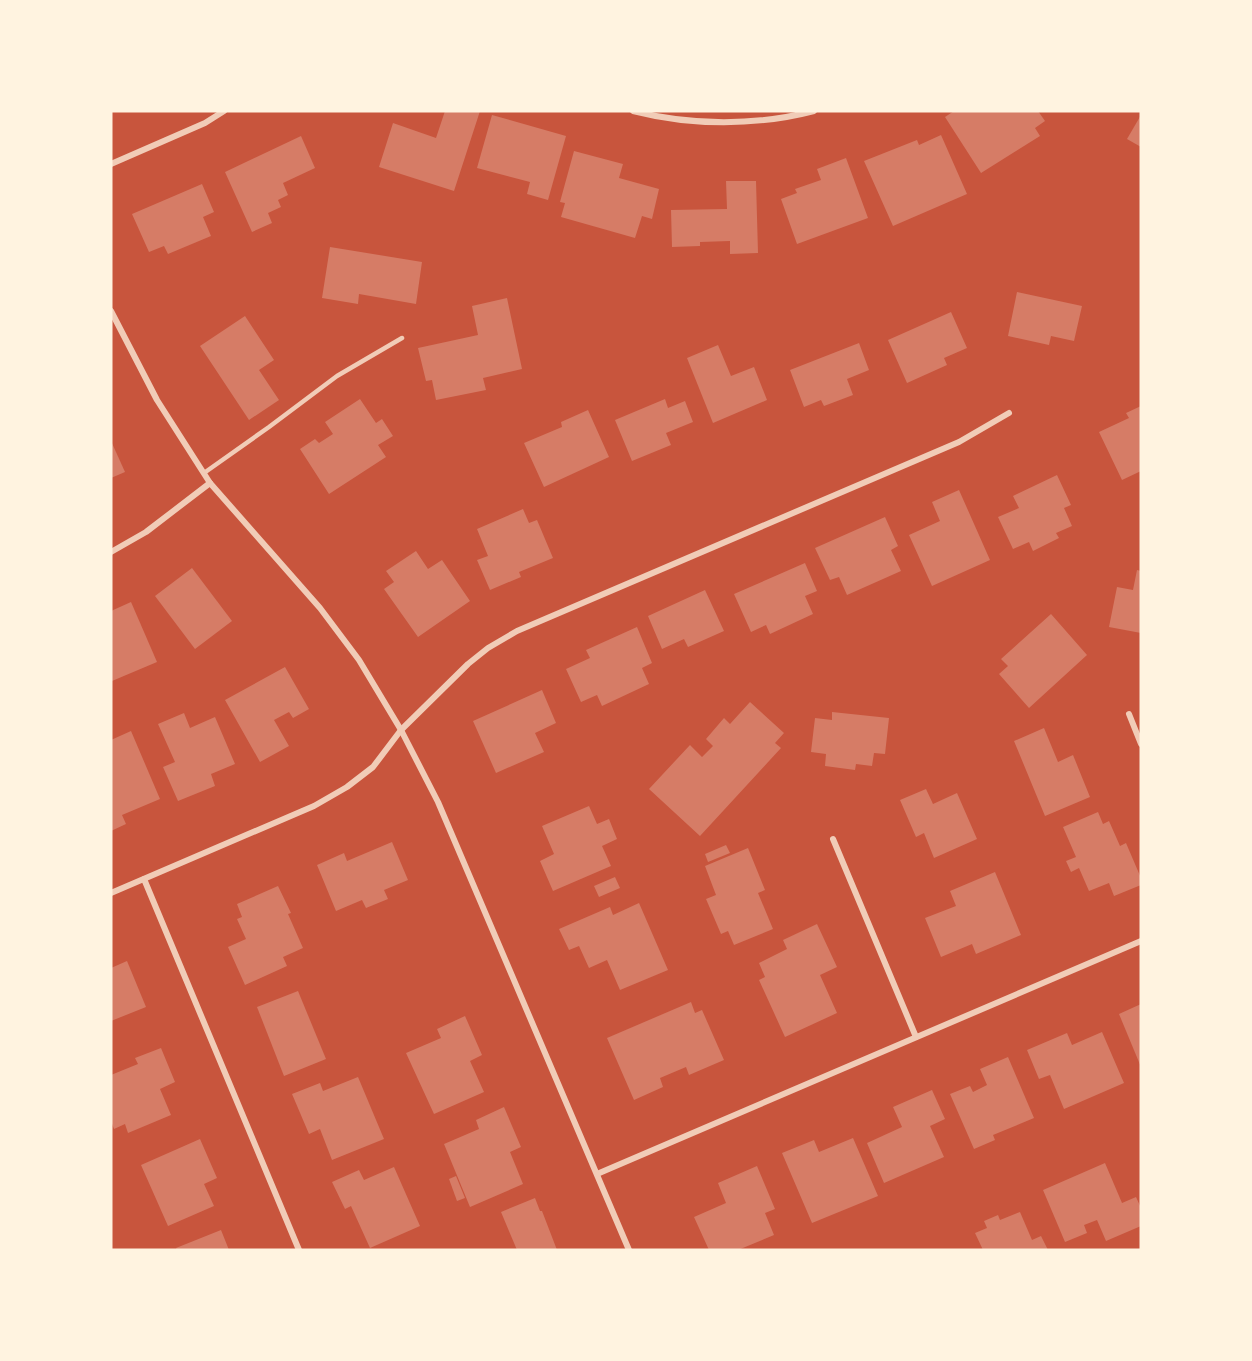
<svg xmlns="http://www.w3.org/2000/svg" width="1252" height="1361" font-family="'Space Grotesk',sans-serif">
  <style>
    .building { fill: #d67c66 }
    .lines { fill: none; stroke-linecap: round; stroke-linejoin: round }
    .service { stroke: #f1ccb7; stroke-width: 4.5 }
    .minor { stroke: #f1ccb7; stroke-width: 6 }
  </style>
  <rect width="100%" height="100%" fill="#c8553d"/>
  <!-- building -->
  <g class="building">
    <polygon points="445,111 480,111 454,191 379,167 393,123 436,138"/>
    <polygon points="954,111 1038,111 1045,121 1035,128 1040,136 981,173 945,117"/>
    <polygon points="492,115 566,136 548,200 527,194 530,182 477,168"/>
    <polygon points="1141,115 1141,147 1127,139"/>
    <polygon points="941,135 967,194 893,226 864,161 917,140 919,145"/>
    <polygon points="301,136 315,168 283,183 288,195 278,200 281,207 268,213 272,223 252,232 225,172"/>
    <polygon points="574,151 623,164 619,178 659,189 652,219 642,216 635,238 561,217 565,203 560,202"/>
    <polygon points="846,158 868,218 797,244 781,199 797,193 795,189 821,180 817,169"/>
    <polygon points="726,181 756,181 758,253 730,254 730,241 700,242 700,246 672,247 671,210 727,209"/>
    <polygon points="202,184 214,212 203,217 211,236 168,254 164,246 149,252 132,214"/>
    <polygon points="330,247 422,262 416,304 359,294 358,304 322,298"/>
    <polygon points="1017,292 1082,306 1074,341 1051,336 1049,345 1008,336"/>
    <polygon points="507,298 522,369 483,378 486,390 436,400 432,380 426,381 418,348 478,335 472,306"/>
    <polygon points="951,312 967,348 944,358 947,365 907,383 888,340"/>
    <polygon points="245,316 274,360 259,370 279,400 249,420 200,346"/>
    <polygon points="859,343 869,370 847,379 853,395 824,406 821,400 804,407 790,370"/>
    <polygon points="718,345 731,376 754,367 767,400 713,423 687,358"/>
    <polygon points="360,399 376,423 382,419 393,436 378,445 386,457 329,494 300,449 315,439 319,443 333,434 325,422"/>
    <polygon points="665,399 668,408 685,401 693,422 666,433 671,445 632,461 615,420"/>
    <polygon points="1141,406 1141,471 1122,480 1099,432 1129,418 1126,413"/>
    <polygon points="588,410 609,457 544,487 524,443 562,427 561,422"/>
    <polygon points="111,441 125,472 111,478"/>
    <polygon points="1057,475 1071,505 1064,508 1072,526 1056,533 1059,538 1033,551 1029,542 1013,549 998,517 1019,508 1013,496"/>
    <polygon points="959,490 990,560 932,586 909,535 940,521 932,502"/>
    <polygon points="523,509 529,523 537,520 553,558 519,572 521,577 490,590 477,560 488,556 477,529"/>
    <polygon points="885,517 898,546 891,550 901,571 847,595 839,577 830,580 815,548"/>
    <polygon points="416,551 428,569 442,560 470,601 418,637 384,589 394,582 386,571"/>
    <polygon points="805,563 817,591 805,596 813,614 770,634 766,625 751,632 734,594"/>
    <polygon points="192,568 232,621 195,649 155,596"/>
    <polygon points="1137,570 1141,571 1141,633 1109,627 1117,587 1133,590"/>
    <polygon points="705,590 724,631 688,647 684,639 662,649 648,616"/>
    <polygon points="131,602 157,662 112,681 111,611"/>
    <polygon points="1051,614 1087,655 1029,708 999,674 1008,666 1001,659"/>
    <polygon points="637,627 652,663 642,668 649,684 602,706 597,695 581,702 566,669 590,658 586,650"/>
    <polygon points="285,667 309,709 293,718 289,712 274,720 289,746 260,762 225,700"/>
    <polygon points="542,690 556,723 535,733 544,752 496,773 473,721"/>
    <polygon points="750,702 784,733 775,743 781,748 700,836 649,789 690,745 702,757 713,746 706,739 724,718 730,724"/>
    <polygon points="832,712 889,718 885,754 874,753 872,766 856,764 855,770 825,766 826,754 811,752 815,718 832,720"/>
    <polygon points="184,713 190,728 215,717 235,764 211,774 215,786 178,801 163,767 175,762 158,724"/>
    <polygon points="1044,728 1058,762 1073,755 1090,797 1045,816 1014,741"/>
    <polygon points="131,731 160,799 122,815 126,824 111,831 111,740"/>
    <polygon points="926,789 933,804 957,793 977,839 934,858 924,833 916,837 900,800"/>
    <polygon points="589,806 597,824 609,819 617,839 602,846 611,866 553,891 540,861 554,854 542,826"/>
    <polygon points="1098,812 1103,824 1109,821 1120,846 1126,843 1141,878 1141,885 1114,896 1109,883 1089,891 1079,868 1071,872 1066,861 1076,857 1063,827"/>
    <polygon points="392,842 408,880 384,890 388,899 366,908 362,900 336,911 317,865 344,853 347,861"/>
    <polygon points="726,845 730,853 708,862 705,854"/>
    <polygon points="748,848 765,890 758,893 773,929 734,945 728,931 721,934 706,899 716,895 705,866"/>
    <polygon points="995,872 1021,935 976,954 972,944 941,957 925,918 956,906 950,891"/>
    <polygon points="615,877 620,888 599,897 594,886"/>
    <polygon points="278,886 291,913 288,914 303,948 283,957 287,966 245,985 228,947 246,939 237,919 242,917 237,904"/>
    <polygon points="639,903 668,970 620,990 607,960 589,968 579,946 569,950 559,929 610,907 613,915"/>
    <polygon points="817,924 837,967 820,975 837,1013 785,1037 759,980 765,977 759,963 787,949 783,940"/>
    <polygon points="127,961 146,1007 111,1021 111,968"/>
    <polygon points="298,991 326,1059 284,1076 257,1007"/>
    <polygon points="691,1002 695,1013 702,1010 724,1060 689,1075 686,1067 660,1078 663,1087 634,1100 607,1038"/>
    <polygon points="1141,1004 1141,1067 1119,1014"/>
    <polygon points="465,1016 482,1055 470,1061 484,1092 434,1114 406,1053 441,1038 437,1029"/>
    <polygon points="1102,1032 1124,1083 1064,1109 1050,1075 1039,1079 1027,1050 1067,1033 1072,1045"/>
    <polygon points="161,1048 175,1082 160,1089 171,1115 128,1133 125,1124 114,1129 111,1121 111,1075 138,1064 135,1058"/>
    <polygon points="1008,1057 1034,1118 993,1135 995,1140 974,1149 950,1094 970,1086 973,1092 987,1085 980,1069"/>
    <polygon points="358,1077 384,1139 332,1160 320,1129 309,1134 292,1094 320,1083 323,1091"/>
    <polygon points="932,1090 945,1119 930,1126 944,1157 884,1183 867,1143 902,1127 893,1107"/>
    <polygon points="504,1107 521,1147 510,1152 523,1184 470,1207 444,1144 479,1129 476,1120"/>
    <polygon points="853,1138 878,1196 812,1223 782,1153 814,1140 819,1152"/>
    <polygon points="200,1139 217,1178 204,1184 214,1206 168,1226 141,1165"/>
    <polygon points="1105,1163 1122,1203 1136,1197 1141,1208 1141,1226 1106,1241 1097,1220 1084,1225 1087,1233 1065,1242 1043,1190"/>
    <polygon points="757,1166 775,1209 765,1213 774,1235 738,1250 709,1250 694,1217 726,1203 718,1183"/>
    <polygon points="394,1167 420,1226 370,1248 351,1206 345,1209 332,1182 359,1170 364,1180"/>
    <polygon points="456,1176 465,1198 457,1201 449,1179"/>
    <polygon points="535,1198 540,1211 542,1211 557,1250 517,1250 501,1212"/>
    <polygon points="1020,1212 1032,1240 1041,1236 1048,1250 983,1250 975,1233 987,1228 984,1221 998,1215 1000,1220"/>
    <polygon points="221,1230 229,1250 177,1250 176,1248"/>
  </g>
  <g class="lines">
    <!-- service -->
    <polyline class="service" points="204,473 269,427 337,376 402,338"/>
    <!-- minor -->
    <g class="minor">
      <path d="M633 111C692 126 756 126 814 111"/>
      <polyline points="111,164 205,123 224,111"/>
      <polyline points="111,311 157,400 210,483 320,608 359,660 401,730 438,802 629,1250"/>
      <polyline points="111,552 146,532 210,483"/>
      <polyline points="1129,714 1141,744"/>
      <polyline points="833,839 916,1037"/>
      <polyline points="144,879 299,1250"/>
      <polyline points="111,893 314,806 347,787 373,767 401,730 468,664 488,648 517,631 959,442 1009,413"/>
      <polyline points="597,1174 1141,941"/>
    </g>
  </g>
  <!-- border -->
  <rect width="1252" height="1361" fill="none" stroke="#fff3e0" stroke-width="225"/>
</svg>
